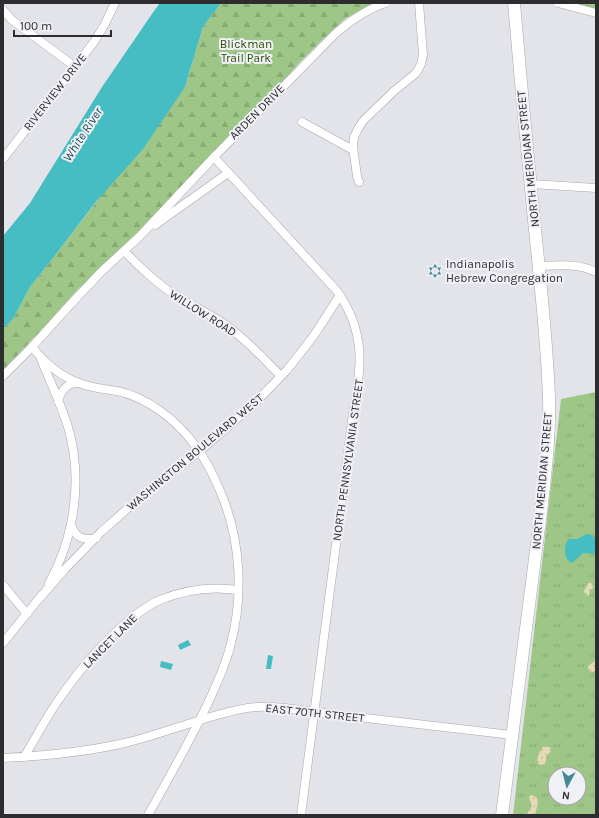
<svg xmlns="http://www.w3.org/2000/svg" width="599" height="818" font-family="Karla,sans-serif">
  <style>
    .grass { fill: url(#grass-tufts); fill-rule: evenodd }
    .forest { fill: url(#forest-firs) }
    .sand { fill: url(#sand-dots) }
    .park { fill: url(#park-crowns) }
    .water { fill: #46bdc3 }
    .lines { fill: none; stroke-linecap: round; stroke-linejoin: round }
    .minor-casing { stroke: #a6a6ac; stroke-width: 9 }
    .primary-casing { stroke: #a6a6ac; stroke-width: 13 }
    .minor { stroke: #fff; stroke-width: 8 }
    .primary { stroke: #fff; stroke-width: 12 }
    .labels { text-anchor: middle; stroke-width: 4; stroke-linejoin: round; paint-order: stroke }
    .park-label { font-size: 12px; fill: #284e02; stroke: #f0f0f7 }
    .street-label { font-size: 12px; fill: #2d2d30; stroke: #f0f0f7 }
    .poi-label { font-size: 12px; fill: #2d2d30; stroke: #f0f0f7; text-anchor: start }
    .water-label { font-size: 13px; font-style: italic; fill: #1e5153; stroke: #f0f0f7 }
  </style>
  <defs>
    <pattern id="grass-tufts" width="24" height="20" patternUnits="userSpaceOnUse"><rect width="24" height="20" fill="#9ec686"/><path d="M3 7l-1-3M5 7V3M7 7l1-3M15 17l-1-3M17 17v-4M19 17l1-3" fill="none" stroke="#88aa74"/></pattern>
    <pattern id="forest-firs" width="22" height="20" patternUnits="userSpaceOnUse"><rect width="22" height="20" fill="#9ec686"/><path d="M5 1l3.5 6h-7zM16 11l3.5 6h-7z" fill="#88aa74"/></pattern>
    <pattern id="sand-dots" width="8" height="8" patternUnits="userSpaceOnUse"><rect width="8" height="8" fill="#e4dab5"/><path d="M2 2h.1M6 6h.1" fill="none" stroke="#c4bb9c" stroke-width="1.8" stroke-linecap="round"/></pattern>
    <pattern id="park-crowns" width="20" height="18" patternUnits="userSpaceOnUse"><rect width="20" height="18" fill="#9ec686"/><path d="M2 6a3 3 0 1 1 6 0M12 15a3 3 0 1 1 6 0" fill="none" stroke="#88aa74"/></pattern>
  </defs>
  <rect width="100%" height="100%" fill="#e3e3ea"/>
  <!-- grass -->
  <path class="grass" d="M596 392V815H513L561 399ZM555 774H579V798H555Z"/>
  <!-- forest -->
  <polygon class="forest" points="221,3 376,3 346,18 322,40 300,62 274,92 219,146 119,252 91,279 79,288 45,326 3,370 3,329 13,319 30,287 56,254 185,87 203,27"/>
  <!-- sand -->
  <g class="sand">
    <path d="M590 582 592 584 593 588 590 590 589 596 585 594 584 591C585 589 588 583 590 582Z"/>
    <polygon points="596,654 596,670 593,672 589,671 588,666 594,662"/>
    <path d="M543 747H549L551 748V751L546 757V761L545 764 541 765 538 764C536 758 539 752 543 747Z"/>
    <path d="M531 795C543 797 536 808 535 815H528C527 811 529 811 531 808 532 804 529 800 529 797Z"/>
  </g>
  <!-- park -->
  <polygon class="park" points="561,3 596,3 596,13"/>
  <!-- water -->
  <g class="water">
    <polygon points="160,3 221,3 203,27 185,87 143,149 95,203 56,254 30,287 13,319 3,329 3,236 30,203 102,87 154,11"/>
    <path d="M587 534H590L596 539V554L583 553 572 563C563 559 564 546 568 539H577Z"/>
    <polygon points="188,640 191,645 180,650 178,645"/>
    <polygon points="268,655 273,656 271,669 266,669"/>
    <polygon points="161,661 173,664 171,670 160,667"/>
  </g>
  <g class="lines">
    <defs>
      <g id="minor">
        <polyline points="558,3 596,13"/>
        <polyline points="3,10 12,20 74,66"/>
        <polyline points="302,122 353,150"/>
        <path d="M214 157 337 291C366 332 362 367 353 413L301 815"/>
        <polyline points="3,159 94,42 105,24 115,3"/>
        <polyline points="359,182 357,176 353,147 354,137 358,129 363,121 394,91 415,74 418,70 421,64 423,55 419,3"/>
        <polyline points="531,184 596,188"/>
        <polyline points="155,225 228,173"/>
        <path d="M124 251C140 267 156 283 175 295 192 306 211 314 227 326 247 340 264 359 281 376"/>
        <path d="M539 266C559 265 578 263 596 272"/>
        <path d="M32 347C44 362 60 376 79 383 91 388 105 389 117 391 132 394 146 401 159 410 189 431 207 459 221 493 241 541 244 597 230 647 225 667 216 685 208 703 190 741 169 778 148 815"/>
        <path d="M41 359C50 381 61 404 68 427 83 478 75 536 49 583"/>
        <path d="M3 376 32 347 68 307 101 272 140 236 214 157 335 34C350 21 367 9 386 3"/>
        <path d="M58 401C61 391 66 383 78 383"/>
        <path d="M71 524C75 537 82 541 96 538"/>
        <polyline points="3,585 27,614"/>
        <polyline points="38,600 65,569 101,532 153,486 200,451 256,402 287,370 298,356 315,334 340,295"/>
        <polyline points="3,643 41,596"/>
        <path d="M24 757C35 739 45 720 57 702 75 676 95 651 118 630 131 618 144 607 160 600 186 589 211 586 238 590"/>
        <path d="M3 758C45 756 87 752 129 742 155 735 181 726 207 718 224 713 240 708 257 707 277 706 295 709 314 712L512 735"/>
      </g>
      <path id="primary" d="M502 815 542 504C546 469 550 434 549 398 547 339 540 279 534 220 527 148 520 75 514 3"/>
    </defs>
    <!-- minor casing -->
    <use href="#minor" class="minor-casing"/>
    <!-- primary casing -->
    <use href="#primary" class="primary-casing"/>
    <!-- minor -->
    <use href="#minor" class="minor"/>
    <!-- primary -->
    <use href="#primary" class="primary"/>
  </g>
  <!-- icons -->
  <defs>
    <symbol id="synagogue-bare" viewBox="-9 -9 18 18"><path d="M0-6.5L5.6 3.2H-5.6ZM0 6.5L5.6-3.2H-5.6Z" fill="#448996" stroke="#f0f0f7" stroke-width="2.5" paint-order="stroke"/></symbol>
  </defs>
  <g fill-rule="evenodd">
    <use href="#synagogue-bare" x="425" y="261" width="20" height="20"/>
  </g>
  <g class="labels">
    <!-- park labels -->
    <g class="park-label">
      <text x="246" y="48">Blickman<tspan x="246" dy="14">Trail Park</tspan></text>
    </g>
    <!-- street labels -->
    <g class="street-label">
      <text transform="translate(55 92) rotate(-52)" y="4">RIVERVIEW DRIVE</text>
      <text transform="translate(257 112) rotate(-45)" y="4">ARDEN DRIVE</text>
      <text transform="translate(528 159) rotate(-96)" y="4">NORTH MERIDIAN STREET</text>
      <text transform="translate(203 313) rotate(32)" y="4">WILLOW ROAD</text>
      <text transform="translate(195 452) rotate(-40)" y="4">WASHINGTON BOULEVARD WEST</text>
      <text transform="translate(348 460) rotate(-82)" y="4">NORTH PENNSYLVANIA STREET</text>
      <text transform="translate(542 481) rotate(-85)" y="4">NORTH MERIDIAN STREET</text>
      <text transform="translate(110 641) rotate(-45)" y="4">LANCET LANE</text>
      <text transform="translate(315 713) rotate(6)" y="4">EAST 70TH STREET</text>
    </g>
    <!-- poi labels -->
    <g class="poi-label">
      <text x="446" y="268">Indianapolis<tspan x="446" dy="14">Hebrew Congregation</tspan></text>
    </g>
    <!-- water labels -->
    <g class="water-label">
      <text transform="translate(82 134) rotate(-57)" y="5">White River</text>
    </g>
  </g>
  <!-- border -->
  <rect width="599" height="818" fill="none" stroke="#2d2d30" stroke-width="8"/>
  <!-- north arrow -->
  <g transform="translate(567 786) rotate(187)"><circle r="19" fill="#f0f0f7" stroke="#a2a2a7"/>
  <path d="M0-3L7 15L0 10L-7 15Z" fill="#448996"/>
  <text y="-6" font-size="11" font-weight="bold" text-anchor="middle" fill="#2d2d30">N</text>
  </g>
  <!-- scale -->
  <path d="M14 30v6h97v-6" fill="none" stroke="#2d2d30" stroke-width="2"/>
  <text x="20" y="30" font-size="12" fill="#2d2d30" stroke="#f0f0f7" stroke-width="3" paint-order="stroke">100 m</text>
</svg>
